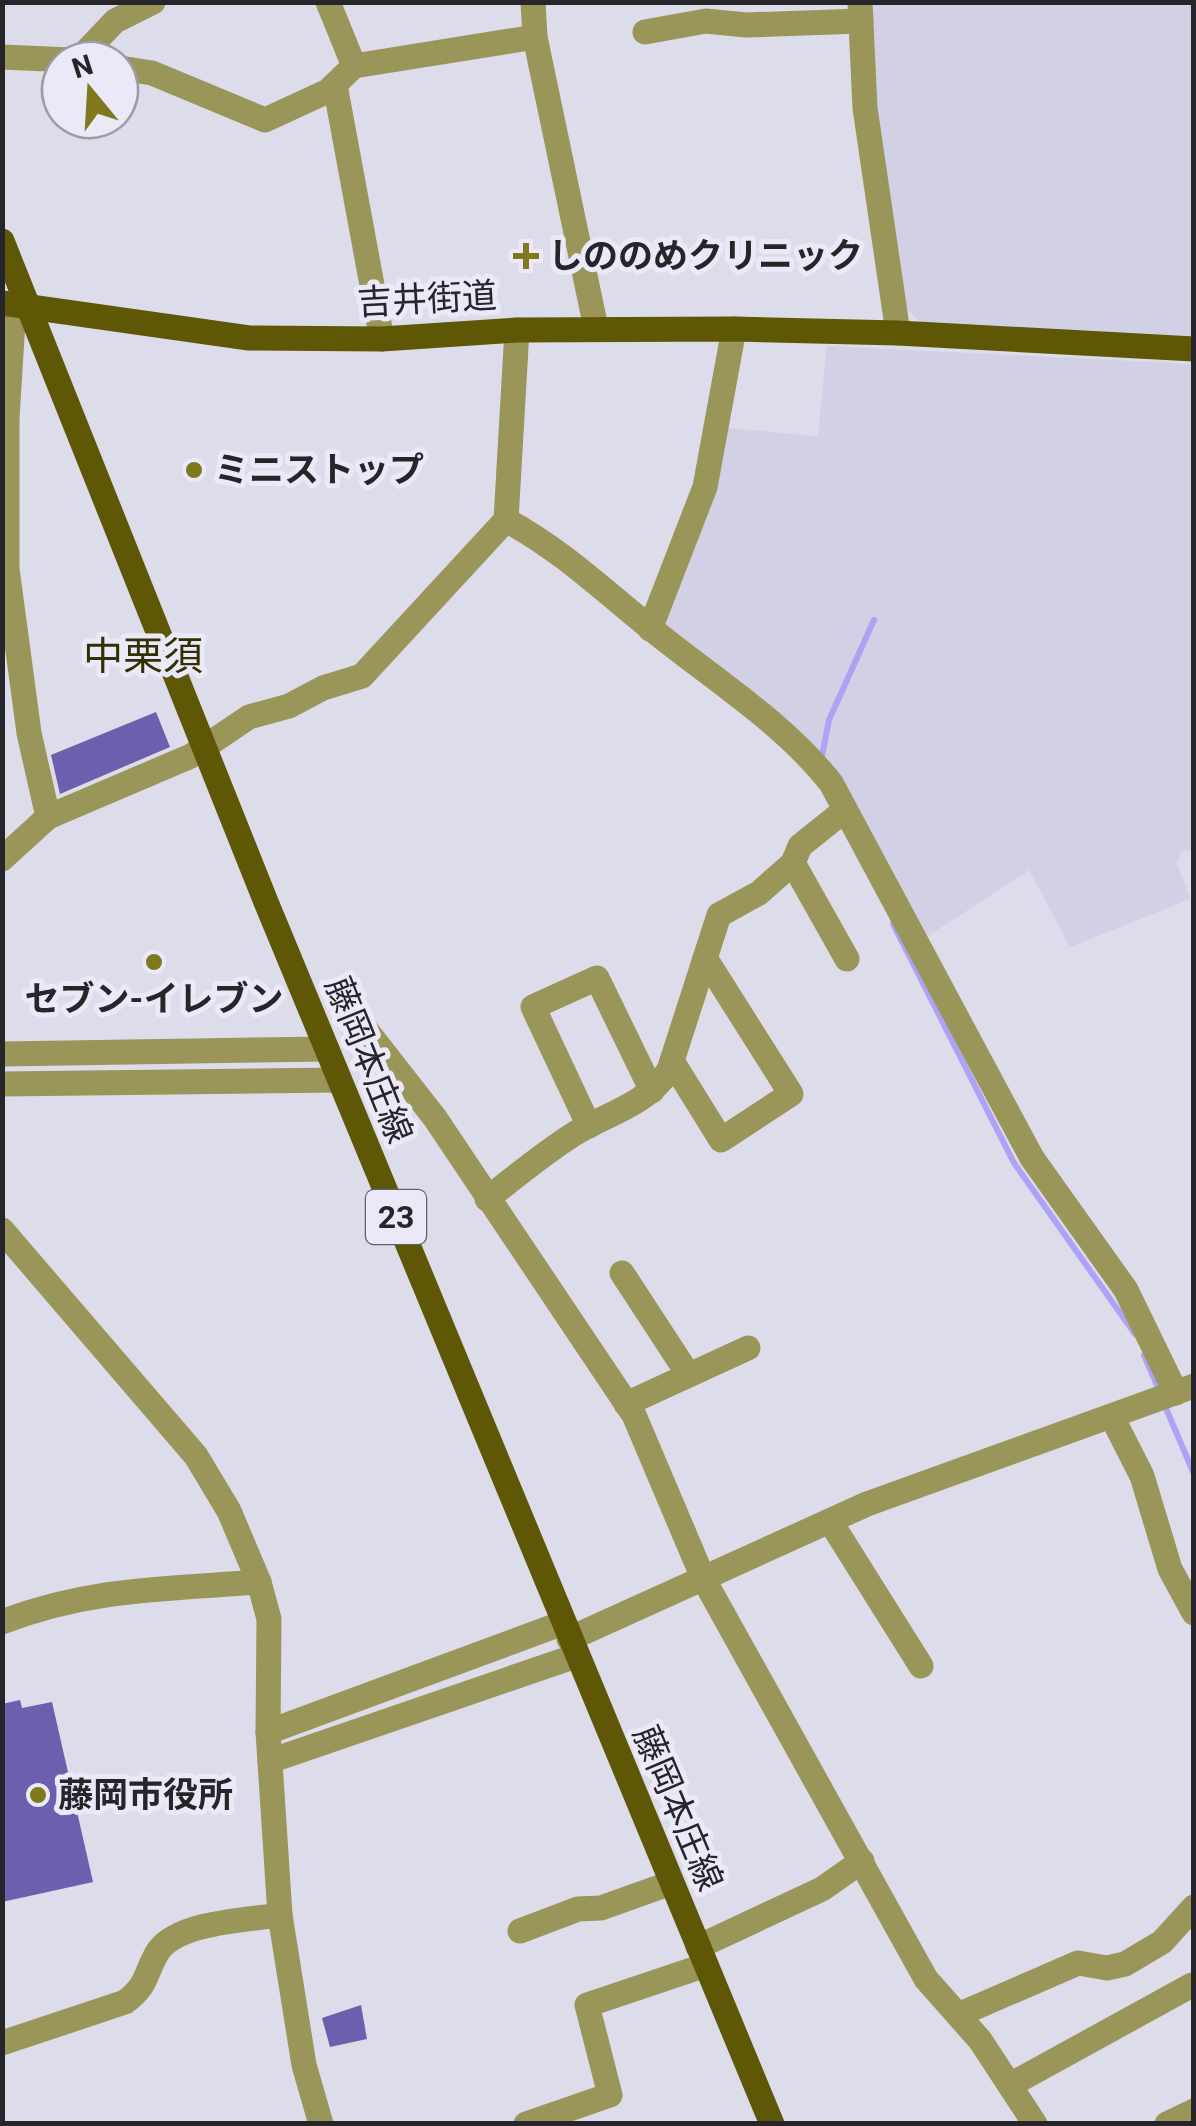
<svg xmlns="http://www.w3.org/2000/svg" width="1196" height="2126" font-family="Roboto,'Noto Sans JP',sans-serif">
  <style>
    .built { fill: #d1d0e5 }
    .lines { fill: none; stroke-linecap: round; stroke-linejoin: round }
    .stream { stroke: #aea2f7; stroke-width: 6 }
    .building { fill: #6c5fad }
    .minor { stroke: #9a9559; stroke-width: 25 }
    .major { stroke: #5d5706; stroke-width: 25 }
    .poi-dot { fill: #80781d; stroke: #ebe9f8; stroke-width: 4 }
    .labels { text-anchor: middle; stroke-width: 10; stroke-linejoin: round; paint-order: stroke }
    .shield { fill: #ebe9f8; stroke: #606068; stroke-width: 2.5 }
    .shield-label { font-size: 32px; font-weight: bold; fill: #25252a }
    .poi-label { font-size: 35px; font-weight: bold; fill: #25252a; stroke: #ebe9f8; text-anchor: start }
    .street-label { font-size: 35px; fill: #25252a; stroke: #ebe9f8 }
    .quarter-label { font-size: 40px; fill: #332f04; stroke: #ebe9f8 }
  </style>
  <rect width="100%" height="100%" fill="#dddcea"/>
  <!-- built -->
  <g class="built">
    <polygon points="871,3 1193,3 1193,341 922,324 906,308 876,108"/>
    <polygon points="827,346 1193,364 1194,851 1181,851 1177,864 1190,899 1070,947 1029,870 925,938 831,764 658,627 725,428 818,436"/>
  </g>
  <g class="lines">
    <!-- stream -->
    <g class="stream">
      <polyline points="822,756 829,720 874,620"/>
      <polyline points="893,924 1014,1163 1135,1334"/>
      <polyline points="1144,1355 1159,1390"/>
      <polyline points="1165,1406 1194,1474"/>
    </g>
  </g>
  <!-- building -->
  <g class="building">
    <polygon points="156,712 170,747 60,794 51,755"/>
    <polygon points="20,1700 22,1708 52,1702 93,1882 2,1902 2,1704"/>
    <polygon points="361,2005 367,2039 330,2047 322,2018"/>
  </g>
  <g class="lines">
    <!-- minor -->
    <g class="minor">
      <polyline points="328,2 354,66"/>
      <polyline points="533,2 535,37 596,328"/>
      <polyline points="860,2 865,108 898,333"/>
      <polyline points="645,32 706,21 746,25 861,21"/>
      <polyline points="2,57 71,60"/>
      <polyline points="78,60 115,21 153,2"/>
      <polyline points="120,68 152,73 265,120 328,91 354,66 535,37"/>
      <polyline points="335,85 382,339"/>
      <polyline points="14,305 7,418 7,569 29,733 48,817"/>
      <path d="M506 520C560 549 602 589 649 627 710 677 782 721 831 783L1032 1158 1126 1290 1176 1393"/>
      <polyline points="650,629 705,487 734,329"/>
      <polyline points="2,859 48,817 191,756 249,717 289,706 323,688 362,676 506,520 517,330"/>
      <polyline points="793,863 847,959"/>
      <polyline points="363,1026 435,1118 634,1415 703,1578 926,1979 980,2040 1035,2124"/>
      <polyline points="2,1054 327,1049"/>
      <polyline points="672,1061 721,1140 791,1094 705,958"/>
      <polyline points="2,1084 339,1080"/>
      <polyline points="589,1126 533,1007 597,978 652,1091"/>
      <path d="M487 1199C515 1177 544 1153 574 1134 608 1113 647 1105 669 1070L719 915 759 893 793 863 800 846 845 810"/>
      <polyline points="2,1230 196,1456 229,1511 259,1582 269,1619 268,1732 280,1915 304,2065 321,2124"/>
      <polyline points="622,1273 688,1374"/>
      <polyline points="626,1404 748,1348"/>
      <polyline points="1112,1417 1142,1476 1170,1569 1194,1613"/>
      <polyline points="830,1521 921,1666"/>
      <path d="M2 1622C88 1588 168 1589 259 1582"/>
      <polyline points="569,1639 867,1504 1194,1386"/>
      <polyline points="268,1732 563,1623"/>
      <polyline points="270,1761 576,1656"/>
      <polyline points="520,1931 578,1909 601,1908 671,1883"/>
      <polyline points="698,1947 822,1889 862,1861"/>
      <polyline points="958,2015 1078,1963 1107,1968 1125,1964 1162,1942 1194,1907"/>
      <path d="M2 2043 125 2002C149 1985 145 1971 159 1950 180 1922 247 1920 280 1915"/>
      <polyline points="1010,2085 1192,1985"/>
      <polyline points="526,2124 610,2095 587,2005 706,1965"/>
      <polyline points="1167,2124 1194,2111"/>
    </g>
    <!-- major -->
    <g class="major">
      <polyline points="2,241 266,902 772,2124"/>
      <polyline points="2,303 249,338 382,339 517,330 734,329 898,333 1194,349"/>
    </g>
  </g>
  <!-- markers -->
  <g class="poi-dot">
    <path d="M521 241h10v10h10v10h-10v10h-10v-10h-10v-10h10z"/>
    <circle cx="194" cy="470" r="10"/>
    <circle cx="154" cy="962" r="10"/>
    <circle cx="38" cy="1795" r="10"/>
  </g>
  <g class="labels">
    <!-- shield labels -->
    <rect class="shield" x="366" y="1190" width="60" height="54" rx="8"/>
    <g class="shield-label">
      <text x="396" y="1228">23</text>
    </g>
    <!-- poi labels -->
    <g class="poi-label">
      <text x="548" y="268">しののめクリニック</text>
      <text x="214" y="482">ミニストップ</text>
      <text x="154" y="1011" text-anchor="middle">セブン-イレブン</text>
      <text x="58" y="1807">藤岡市役所</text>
    </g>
    <!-- street labels -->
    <g class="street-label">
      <text transform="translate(427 299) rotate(-3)" y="12">吉井街道</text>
      <text transform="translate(369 1060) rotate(68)" y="12">藤岡本庄線</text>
      <text transform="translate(678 1808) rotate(67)" y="12">藤岡本庄線</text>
    </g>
    <!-- quarter labels -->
    <g class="quarter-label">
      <text x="143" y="670">中栗須</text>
    </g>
  </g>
  <!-- border -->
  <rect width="1196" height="2126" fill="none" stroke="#25252a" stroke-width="10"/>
  <!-- north arrow -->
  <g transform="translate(90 90) rotate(342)"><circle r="48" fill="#ebe9f8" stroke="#9c9ba6" stroke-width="2.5"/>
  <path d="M0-8L18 38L0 25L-18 38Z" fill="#80781d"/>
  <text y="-15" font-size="28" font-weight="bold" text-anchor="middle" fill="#25252a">N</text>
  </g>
</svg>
